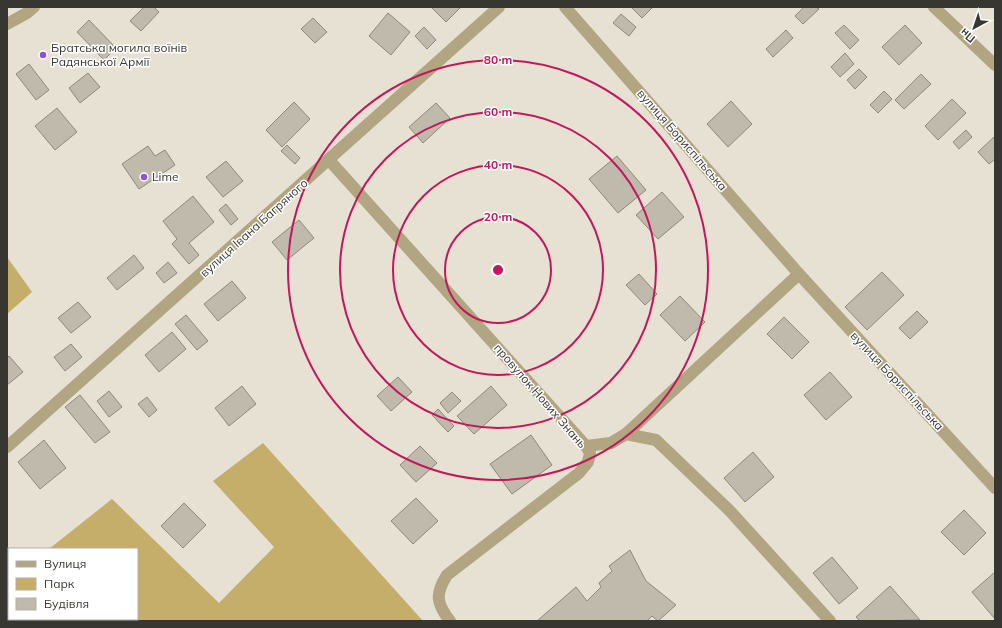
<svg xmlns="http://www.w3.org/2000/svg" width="1002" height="628" font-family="Mulish,sans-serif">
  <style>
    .green { fill: #c5ad6a }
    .building { fill: #bfbaac; stroke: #8e897c }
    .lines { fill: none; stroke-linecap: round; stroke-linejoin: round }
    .minor { stroke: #b2a581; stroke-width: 12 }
    .ring { fill: none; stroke: #c2185b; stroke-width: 2 }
    .poi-dot { fill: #8b57d0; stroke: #fff; stroke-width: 1.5 }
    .labels { text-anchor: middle; stroke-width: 3; stroke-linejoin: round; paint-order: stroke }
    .poi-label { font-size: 12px; fill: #383630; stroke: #fff; text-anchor: start }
    .street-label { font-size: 12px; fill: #383630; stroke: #fff }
    .centre { fill: #c2185b; stroke: #fff; stroke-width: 2 }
    .ring-label { font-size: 12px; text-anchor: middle; font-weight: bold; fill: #c2185b; stroke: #fff; stroke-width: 3; stroke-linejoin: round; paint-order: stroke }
  </style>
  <rect width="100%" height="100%" fill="#e6e1d2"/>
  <!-- green -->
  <g class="green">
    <polygon points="7,257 32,292 7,314"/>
    <polygon points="263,443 423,621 92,621 90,619 137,619 137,549 49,549 112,499 219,603 274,547 213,481"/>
  </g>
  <!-- building -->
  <g class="building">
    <polygon points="144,7 154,7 159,12 141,31 130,21"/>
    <polygon points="431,7 461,7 446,22"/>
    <polygon points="631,7 653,7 642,18"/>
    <polygon points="804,7 816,7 819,9 803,24 795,16"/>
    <polygon points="388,13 410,32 391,55 369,36"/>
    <polygon points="621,14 636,27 629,36 613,23"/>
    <polygon points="313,18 327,32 315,43 301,29"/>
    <polygon points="89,20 116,48 104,60 77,32"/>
    <polygon points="844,25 859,40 850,49 835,33"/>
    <polygon points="905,25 922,43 899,65 882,47"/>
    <polygon points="424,27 436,40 427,49 415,36"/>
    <polygon points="786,30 793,38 773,57 766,49"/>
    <polygon points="845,53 854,64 840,77 831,67"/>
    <polygon points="29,64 49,90 36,100 16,74"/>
    <polygon points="859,69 867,77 855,89 847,80"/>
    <polygon points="88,73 100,87 80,103 69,88"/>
    <polygon points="921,74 931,84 904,109 895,100"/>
    <polygon points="884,91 892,99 878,113 870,105"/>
    <polygon points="952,99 966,113 938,140 925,126"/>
    <polygon points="731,101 752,124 728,147 707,124"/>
    <polygon points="294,102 310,119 282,147 266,130"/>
    <polygon points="436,103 450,118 423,143 409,127"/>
    <polygon points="57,108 77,132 55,150 35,126"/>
    <polygon points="966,130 972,137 959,149 953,142"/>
    <polygon points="995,136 995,159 989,164 978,152"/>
    <polygon points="287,145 300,158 295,164 281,151"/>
    <polygon points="148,146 155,156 165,150 175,165 139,189 122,164"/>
    <polygon points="617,156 646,190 618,213 589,179"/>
    <polygon points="226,161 243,181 223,197 206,177"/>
    <polygon points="662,192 684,217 658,239 636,215"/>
    <polygon points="193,196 214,222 189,243 199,255 189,264 172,244 177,239 163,221"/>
    <polygon points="226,204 238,219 231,225 219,210"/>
    <polygon points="299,220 314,238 287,260 272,242"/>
    <polygon points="134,255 144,268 117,290 107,278"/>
    <polygon points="168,262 177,273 164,283 156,273"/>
    <polygon points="882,272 904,295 867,330 845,307"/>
    <polygon points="639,274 657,294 645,305 626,285"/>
    <polygon points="232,281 246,298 218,321 204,304"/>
    <polygon points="680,296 705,322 685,341 660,315"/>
    <polygon points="78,302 91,317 71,333 58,318"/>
    <polygon points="917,311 928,322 910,339 899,328"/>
    <polygon points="186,315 208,341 197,350 175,324"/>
    <polygon points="784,317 809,342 792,359 767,334"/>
    <polygon points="172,332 186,349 159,372 145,355"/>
    <polygon points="71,344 82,357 65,371 54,357"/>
    <polygon points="9,356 23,372 7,385 7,358"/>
    <polygon points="830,372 852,397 826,420 804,395"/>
    <polygon points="398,377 412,392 391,411 377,396"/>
    <polygon points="242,386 256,404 229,426 215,408"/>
    <polygon points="491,386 507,405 474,434 457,416"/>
    <polygon points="109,391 122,407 109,417 97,401"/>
    <polygon points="452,392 461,401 448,413 440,403"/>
    <polygon points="80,395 110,432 95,443 65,407"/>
    <polygon points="147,397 157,410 149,417 138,404"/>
    <polygon points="438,409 454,426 448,432 432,415"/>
    <polygon points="531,435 552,465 512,494 490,464"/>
    <polygon points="44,440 66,468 40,489 18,462"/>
    <polygon points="420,446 437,463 416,482 400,465"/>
    <polygon points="753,452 774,477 745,502 724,478"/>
    <polygon points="416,498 438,521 413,544 391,521"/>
    <polygon points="184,503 206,525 183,548 161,526"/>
    <polygon points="964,510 986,533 964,555 941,532"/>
    <polygon points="630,550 646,581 676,605 658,621 652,616 647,621 537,621 576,587 587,601 601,587 599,583 612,571 609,566"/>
    <polygon points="832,557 858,588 839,604 813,573"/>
    <polygon points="995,572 995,619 972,592"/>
    <polygon points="890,586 920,620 860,621 856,617"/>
  </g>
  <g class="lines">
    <!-- minor -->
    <g class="minor">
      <polyline points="565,7 799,274 995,488"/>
      <polyline points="934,7 995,65"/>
      <polyline points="7,24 27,13 34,7"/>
      <path d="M329 160 586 446 590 453 588 462 579 473 447 575C435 594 436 603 450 621"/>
      <polyline points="626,434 799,274"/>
      <polyline points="586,446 611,443 626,434 656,440 729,510 830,621"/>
      <polyline points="7,447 499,7"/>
    </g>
  </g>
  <!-- distance rings -->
  <g class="ring">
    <circle cx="498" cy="270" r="53"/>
    <circle cx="498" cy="270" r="105"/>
    <circle cx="498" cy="270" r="158"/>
    <circle cx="498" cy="270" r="210"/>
  </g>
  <!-- markers -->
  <g class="poi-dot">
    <circle cx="43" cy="55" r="4"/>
    <circle cx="144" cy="177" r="4"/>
  </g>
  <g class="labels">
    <!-- poi labels -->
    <g class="poi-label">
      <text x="51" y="52">Братська могила воїнів<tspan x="51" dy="14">Радянської Армії</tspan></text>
      <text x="152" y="181">Lime</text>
    </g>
    <!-- street labels -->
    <g class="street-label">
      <text transform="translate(682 140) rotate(49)" y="4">вулиця Бориспільська</text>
      <text transform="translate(254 228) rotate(-42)" y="4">вулиця Івана Багряного</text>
      <text transform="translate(897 381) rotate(47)" y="4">вулиця Бориспільська</text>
      <text transform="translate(540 396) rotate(49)" y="4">провулок Нових Знань</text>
    </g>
  </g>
  <circle cx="498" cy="270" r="6" class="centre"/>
  <g class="ring-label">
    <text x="498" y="64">80 m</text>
    <text x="498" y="116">60 m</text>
    <text x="498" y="169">40 m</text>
    <text x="498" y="221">20 m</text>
  </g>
  <!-- border -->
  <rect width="1002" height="628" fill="none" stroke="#383630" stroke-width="16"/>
  <!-- legend -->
  <rect x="8" y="548" width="130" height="72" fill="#ffffff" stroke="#afafac"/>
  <rect x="16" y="561" width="20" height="6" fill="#b2a581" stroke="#afafac"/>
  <text x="44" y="568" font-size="12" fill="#383630">Вулиця</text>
  <rect x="16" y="578" width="20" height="12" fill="#c5ad6a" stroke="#afafac"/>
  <text x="44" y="588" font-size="12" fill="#383630">Парк</text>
  <rect x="16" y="598" width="20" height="12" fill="#bfbaac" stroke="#afafac"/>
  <text x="44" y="608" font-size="12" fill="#383630">Будівля</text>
  <!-- north arrow -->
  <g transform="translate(974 28) rotate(220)" stroke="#ffffff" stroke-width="3" paint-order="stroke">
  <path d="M0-3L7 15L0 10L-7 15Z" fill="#383630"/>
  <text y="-6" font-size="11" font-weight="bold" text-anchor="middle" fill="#383630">Пн</text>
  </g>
</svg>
